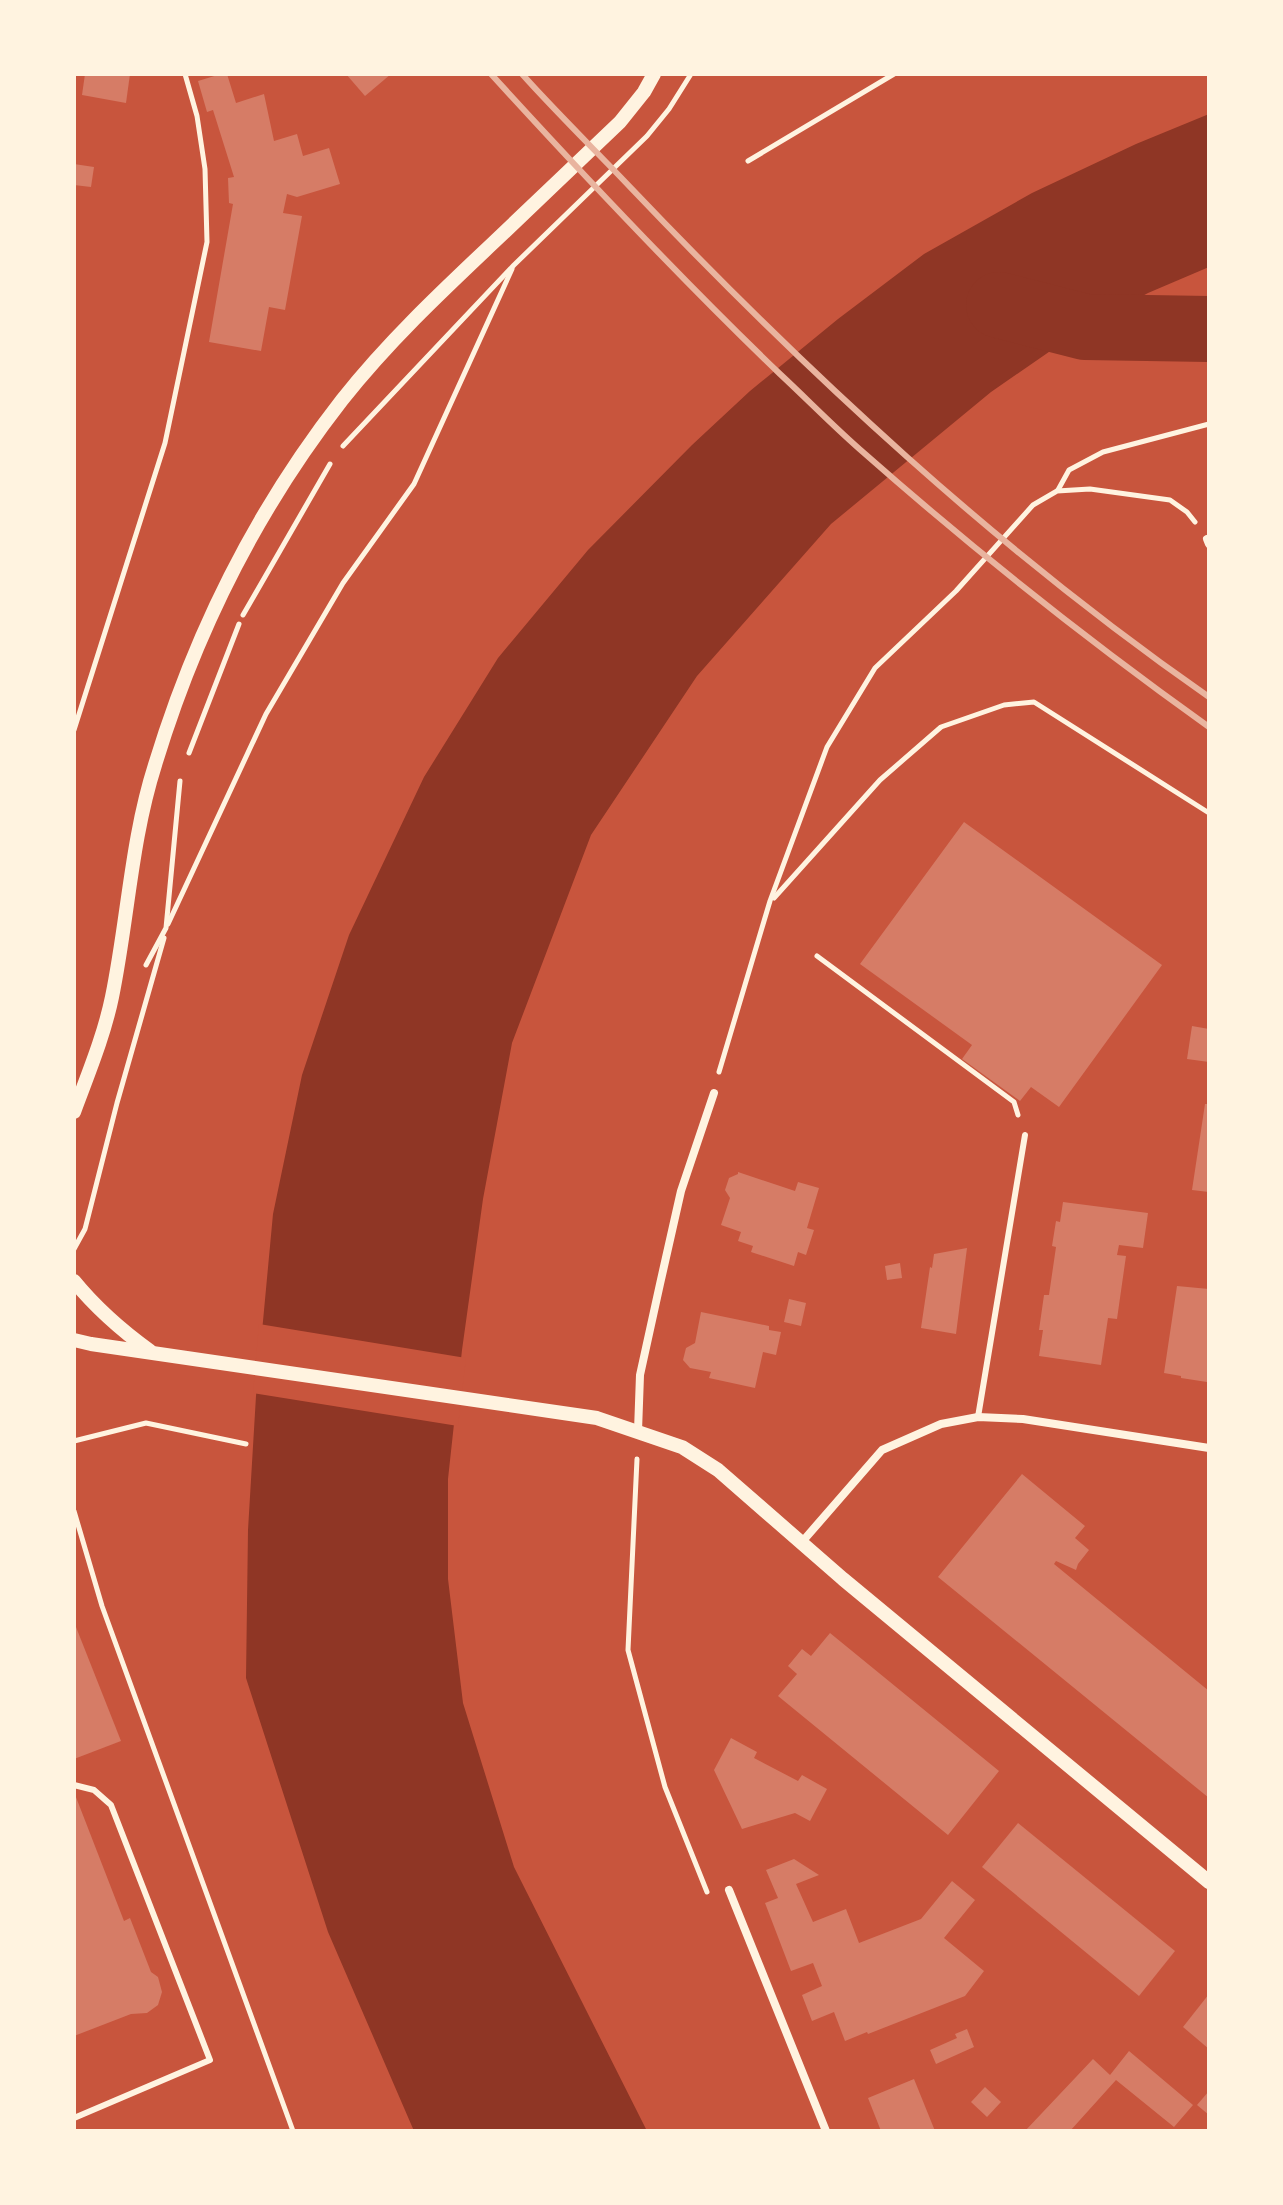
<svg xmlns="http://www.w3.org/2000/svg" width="1283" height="2205" font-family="Figtree,sans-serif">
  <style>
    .water { fill: #8f3625 }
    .pier { fill: #c8553d }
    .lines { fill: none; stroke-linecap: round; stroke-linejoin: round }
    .river { stroke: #8f3625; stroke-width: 66 }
    .building { fill: #d67c66 }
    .path { stroke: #fff3e0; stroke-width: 5 }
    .service { stroke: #fff3e0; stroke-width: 6 }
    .minor { stroke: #fff3e0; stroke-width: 8 }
    .tertiary { stroke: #fff3e0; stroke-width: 14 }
    .rail { stroke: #e9b49f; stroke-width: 6 }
  </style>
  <rect width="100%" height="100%" fill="#c8553d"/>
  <!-- water -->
  <polygon class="water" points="1209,114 1209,267 1148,293 1085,327 991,392 831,524 697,676 591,835 512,1043 483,1199 462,1350 448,1479 448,1579 463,1703 514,1867 647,2131 414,2131 328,1932 246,1678 248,1530 256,1396 273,1214 302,1075 349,935 424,777 498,658 588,550 692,445 750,391 838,319 924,254 1032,193 1136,144"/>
  <!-- pier -->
  <polygon class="pier" points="259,1324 466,1358 458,1426 253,1393"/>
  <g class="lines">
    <!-- river -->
    <polyline class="river" points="999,305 1085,327 1209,329"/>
  </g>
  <!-- building -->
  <g class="building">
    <polygon points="85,74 130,74 126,103 82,95"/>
    <polygon points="221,74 227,74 236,103 264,94 274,141 297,134 303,156 329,148 340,184 297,197 287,194 283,213 302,216 285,310 269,307 261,351 209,342 233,204 229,203 228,178 234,177 213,110 207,112 198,81"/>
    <polygon points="346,74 391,74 365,96"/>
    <polygon points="74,164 94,167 91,187 74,185"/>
    <polygon points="964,822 1162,965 1059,1107 1031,1087 1020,1101 962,1059 972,1045 860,964"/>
    <polygon points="1192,1026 1209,1029 1209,1062 1187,1059"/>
    <polygon points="1205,1104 1209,1104 1209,1192 1192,1190"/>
    <polygon points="738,1172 795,1191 798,1182 819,1188 807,1228 814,1230 806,1255 798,1252 794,1266 751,1252 753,1246 738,1241 741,1232 721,1225 730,1198 725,1190 729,1178 738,1174"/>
    <polygon points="1063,1202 1148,1213 1143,1248 1119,1245 1117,1255 1126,1256 1117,1319 1108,1318 1101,1365 1039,1356 1043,1330 1039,1330 1044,1295 1049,1295 1056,1247 1052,1246 1056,1221 1060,1222"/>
    <polygon points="967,1248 956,1334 921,1328 930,1267 932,1268 934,1254"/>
    <polygon points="900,1263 902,1278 887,1280 885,1266"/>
    <polygon points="1177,1286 1209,1289 1209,1380 1207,1382 1181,1378 1181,1376 1164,1373"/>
    <polygon points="789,1299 806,1303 801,1326 784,1322"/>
    <polygon points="701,1312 769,1326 769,1330 781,1332 776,1355 763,1352 755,1388 709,1378 711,1372 690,1368 683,1360 686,1348 695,1343"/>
    <polygon points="1022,1474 1085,1526 1075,1538 1089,1550 1078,1564 1076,1570 1056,1561 1054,1564 1209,1691 1209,1798 938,1577"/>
    <polygon points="74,1622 121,1741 74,1759"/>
    <polygon points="830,1633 999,1771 948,1835 778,1696 797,1674 788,1666 802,1649 811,1656"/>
    <polygon points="731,1738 757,1752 754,1758 798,1781 802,1775 827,1789 810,1821 795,1813 742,1829 714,1770"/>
    <polygon points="74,1792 124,1921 130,1918 151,1972 158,1977 162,1992 158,2005 147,2013 131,2014 74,2036"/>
    <polygon points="1018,1823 1175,1951 1139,1996 982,1867"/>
    <polygon points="794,1859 819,1875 796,1884 813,1922 846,1909 859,1943 921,1919 952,1881 975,1900 944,1938 984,1971 965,1996 868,2034 867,2032 845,2041 834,2012 812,2021 802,1995 822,1986 813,1963 791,1971 765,1903 778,1898 766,1870"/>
    <polygon points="1209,1994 1209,2049 1183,2027"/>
    <polygon points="967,2029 974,2047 936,2064 930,2050 957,2038 955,2034"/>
    <polygon points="1129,2051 1193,2105 1174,2127 1116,2080 1070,2131 1025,2131 1093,2059 1110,2075"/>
    <polygon points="914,2079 935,2131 881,2131 868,2098"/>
    <polygon points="985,2087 1001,2102 987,2117 971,2102"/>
    <polygon points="1209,2091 1209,2115 1197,2105"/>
  </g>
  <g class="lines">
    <!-- path -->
    <g class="path">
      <polyline points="748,161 894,74"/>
      <polyline points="343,446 514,265 647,136 669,109 691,74"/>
      <polyline points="1058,490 1069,470 1103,452 1209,424"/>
      <polyline points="243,615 330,464"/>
      <polyline points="74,730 165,443 207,242 205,169 197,116 185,74"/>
      <polyline points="189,753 239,624"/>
      <polyline points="774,898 880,780 941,727 1004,705 1034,702 1209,813"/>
      <polyline points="168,924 266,714 343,583 414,484 512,269"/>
      <polyline points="817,956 1014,1102 1018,1115"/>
      <polyline points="146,965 166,928 180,781"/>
      <polyline points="719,1072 770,901 827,747 875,668 956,591 1033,505 1057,491 1090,489 1170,500 1187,512 1195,522"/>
      <polyline points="74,1249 85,1229 117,1103 164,938"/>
      <polyline points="74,1441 146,1423 246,1444"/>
      <polyline points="637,1459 628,1650 665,1787 707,1892"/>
      <polyline points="74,1511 102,1606 293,2131"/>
    </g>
    <!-- service -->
    <g class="service">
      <polyline points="978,1417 1025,1135"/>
      <polyline points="74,1785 94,1790 111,1805 210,2060 74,2118"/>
    </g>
    <!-- minor -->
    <g class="minor">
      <polyline points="1207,539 1209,544"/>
      <polyline points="638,1431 640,1375 660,1284 681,1191 714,1093"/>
      <polyline points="802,1542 882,1450 941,1424 978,1417 1023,1419 1209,1448"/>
      <polyline points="729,1890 826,2131"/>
    </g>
    <!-- tertiary -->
    <g class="tertiary">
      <path d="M74 1112C88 1074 104 1036 112 997 128 919 131 840 155 765 195 633 257 509 342 400 387 343 440 293 493 243 535 203 578 162 620 122L644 92 654 74"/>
      <path d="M74 1281C96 1308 121 1330 150 1351"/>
      <polyline points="74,1340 91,1344 597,1418 682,1447 718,1470 843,1579 1209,1882"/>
    </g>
    <!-- rail -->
    <g class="rail">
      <path d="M491 74C585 177 680 278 780 374 808 400 835 428 864 453 974 550 1090 642 1209 727"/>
      <path d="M522 74C557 113 595 150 631 188 808 374 998 550 1209 697"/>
    </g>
  </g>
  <!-- border -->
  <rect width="1283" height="2205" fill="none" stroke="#fff3e0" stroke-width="152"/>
</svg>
